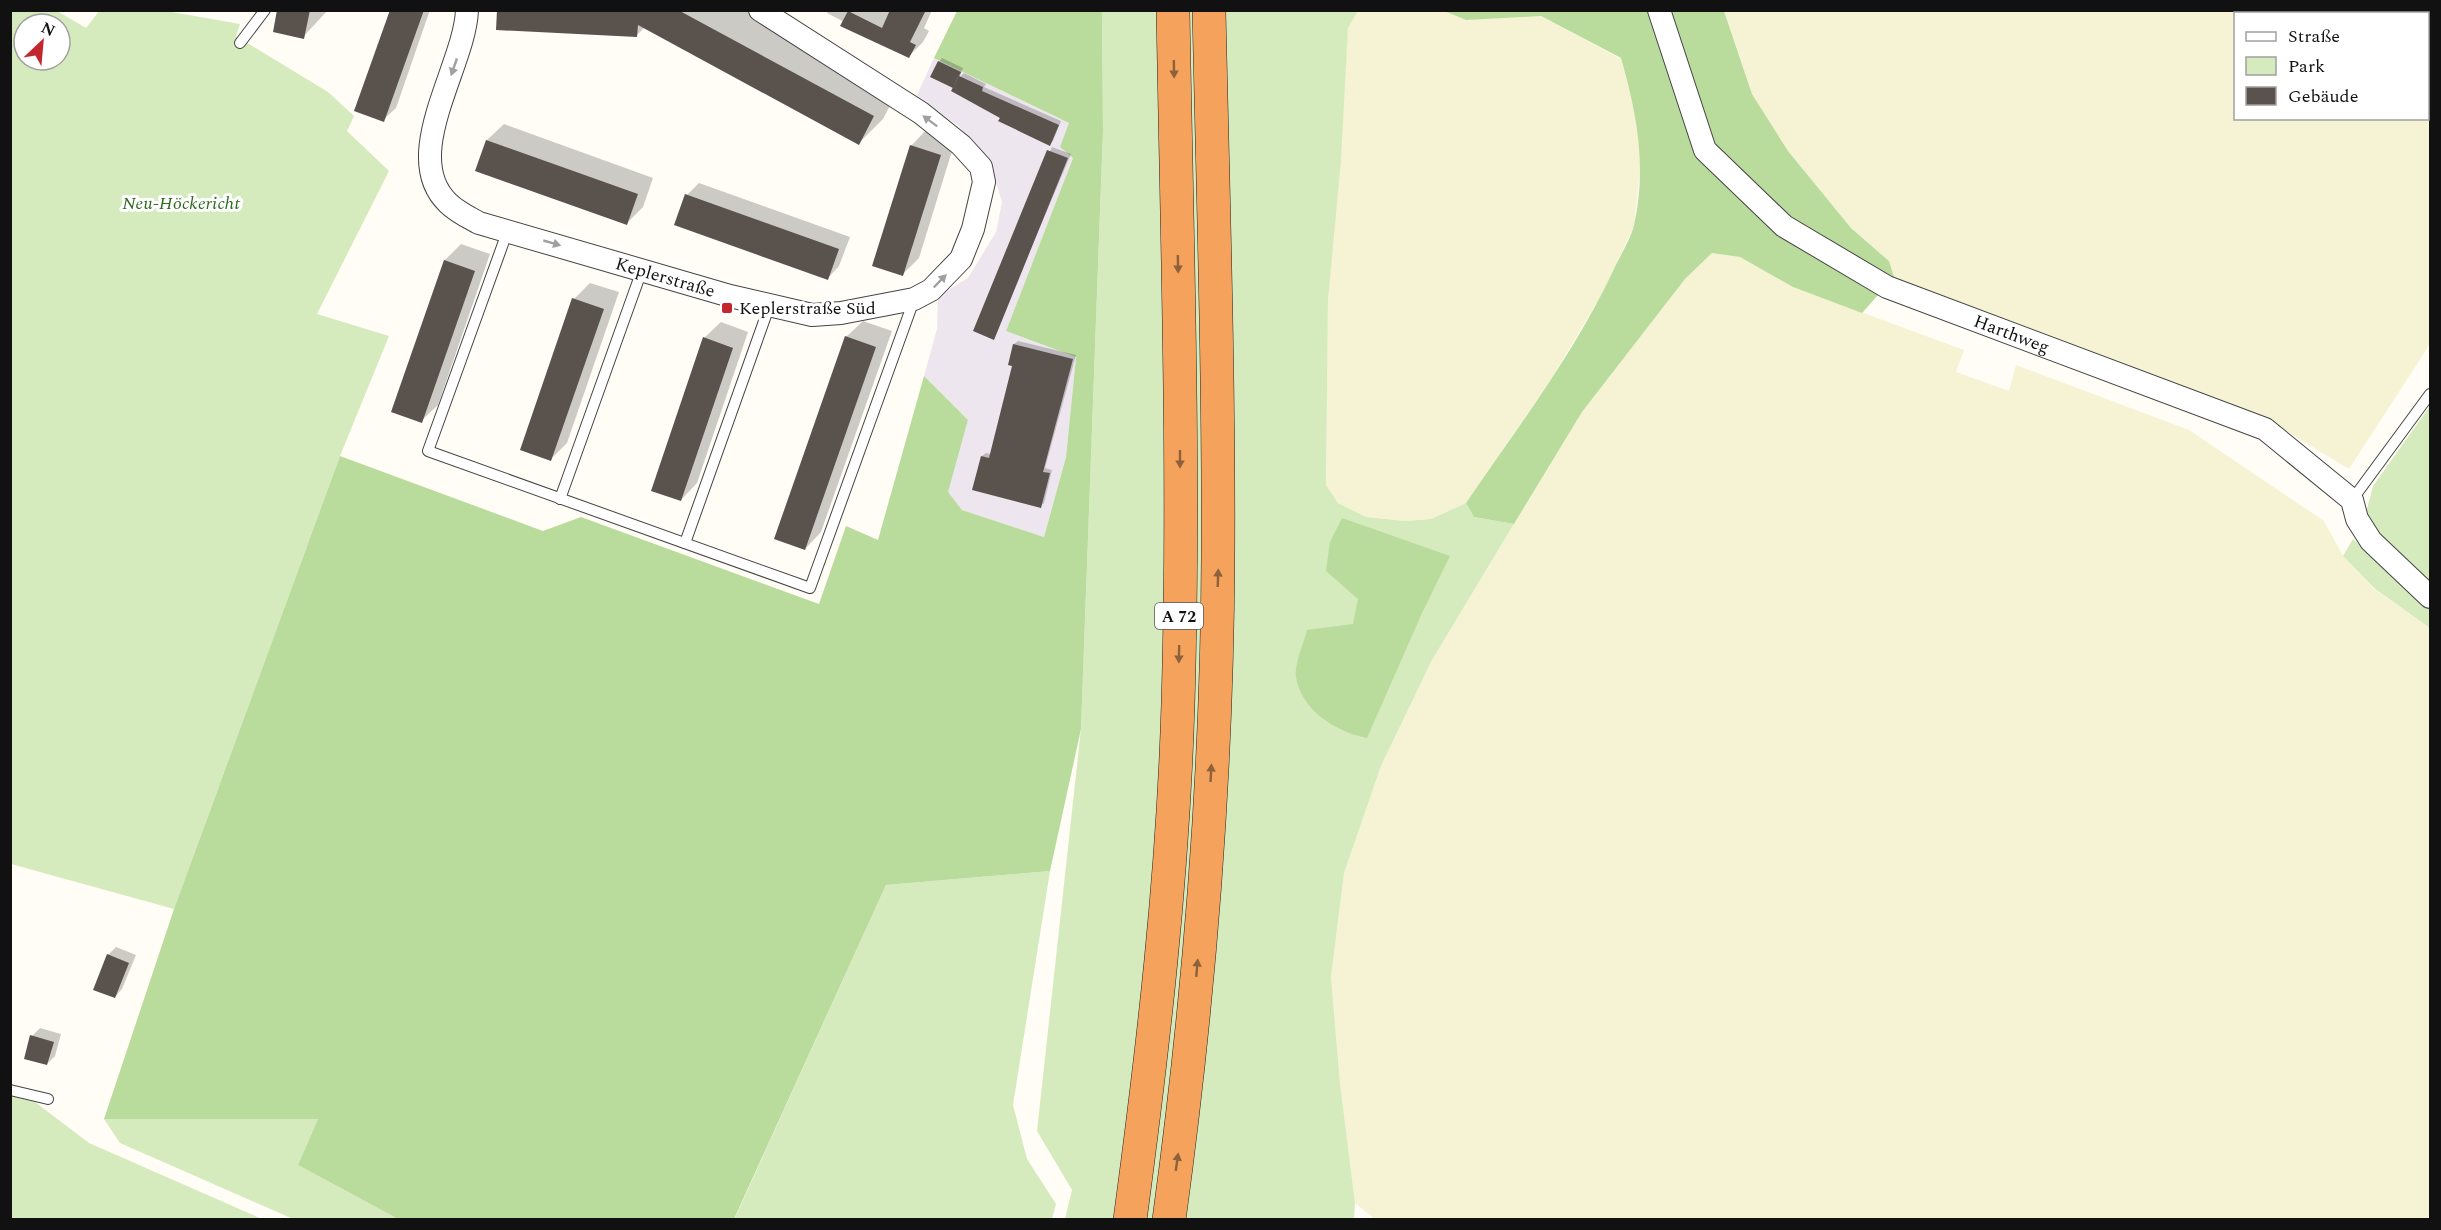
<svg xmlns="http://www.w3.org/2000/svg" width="2441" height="1230" font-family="Spectral,serif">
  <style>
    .industrial { fill: #eee6ef }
    .farmland { fill: #f6f3d4; fill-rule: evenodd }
    .green { fill: #d5ebbd; fill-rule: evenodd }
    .forest { fill: #b9dc9c }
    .shadow { fill: #0003 }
    .building { fill: #5a524d }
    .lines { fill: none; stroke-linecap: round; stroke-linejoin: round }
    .lane-casing { stroke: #444; stroke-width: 12 }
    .street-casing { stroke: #444; stroke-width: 24 }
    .highway-casing { stroke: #222; stroke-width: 34 }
    .lane { stroke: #fff; stroke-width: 10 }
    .street { stroke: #fff; stroke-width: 22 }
    .highway { stroke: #f5a25d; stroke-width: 33 }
    .oneway { fill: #a0a0a0 }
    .oneway2 { fill: #8e613b }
    .poi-dot { fill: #c4262e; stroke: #fff; stroke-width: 2 }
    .labels { text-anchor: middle; stroke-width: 6; stroke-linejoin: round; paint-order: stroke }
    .shield { fill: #fff; stroke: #585858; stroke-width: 1.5 }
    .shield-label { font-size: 16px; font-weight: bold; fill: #111 }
    .park-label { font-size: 18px; font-style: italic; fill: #2f6b1f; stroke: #fff }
    .street-label { font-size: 18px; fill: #111; stroke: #fff }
    .poi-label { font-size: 18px; fill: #111; stroke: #fff; text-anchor: start }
  </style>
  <rect width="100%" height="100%" fill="#fffdf5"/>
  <!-- industrial -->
  <polygon class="industrial" points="934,58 1069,123 1073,158 1006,331 1076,357 1066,457 1044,537 962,510 947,492 968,420 924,376 937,329 938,296 968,278 996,232 1002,202 992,170 959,126 915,99"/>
  <!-- farmland -->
  <g class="farmland">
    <path d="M1724 10 2430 11V344L2349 469 2268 420 1895 286 1889 261 1851 228 1788 151 1752 94ZM2236 14H2428V118H2236Z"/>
    <polygon points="1358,11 1444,11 1466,20 1498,16 1541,16 1621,59 1636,112 1641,161 1634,226 1602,294 1551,379 1466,503 1431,519 1405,521 1366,517 1338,503 1326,485 1328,300 1348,28"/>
    <polygon points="1712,253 1740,257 1793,287 1964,350 1956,372 2009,391 2016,365 2189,430 2324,521 2343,556 2374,589 2430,628 2430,1219 1376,1220 1355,1203 1340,1083 1331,977 1344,873 1381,766 1432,660 1582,412 1685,279"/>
  </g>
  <!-- green -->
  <g class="green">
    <path d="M100 10 166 11 240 24 236 36 328 92 354 116 347 131 389 171 317 314 389 336 340 456 174 909 11 864 10 11H57L86 28ZM24 24H60V60H24Z"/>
    <polygon points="1102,11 1358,11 1348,28 1341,160 1328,300 1326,485 1338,503 1366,517 1405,521 1431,519 1466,503 1474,517 1514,524 1432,660 1381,766 1344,873 1331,977 1340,1083 1355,1203 1354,1219 1065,1219 1072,1190 1037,1131 1081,729 1103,130"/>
    <polygon points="2430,406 2430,588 2364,520 2373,486"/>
    <polygon points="2353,539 2430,610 2430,628 2375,589 2343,556"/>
    <polygon points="1050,871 1013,1105 1027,1159 1056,1204 1052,1219 734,1220 886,885"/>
    <polygon points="11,1096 35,1102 89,1143 262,1219 11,1219"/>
    <polygon points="104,1119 318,1119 298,1165 398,1219 293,1219 120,1143"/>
  </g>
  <!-- forest -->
  <g class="forest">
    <polygon points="957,11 1102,11 1103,130 1081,729 1050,871 886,885 734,1219 398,1219 298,1165 318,1119 104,1119 174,909 340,456 543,531 581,517 819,604 846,526 878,540 924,376 968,420 948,492 962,510 1044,537 1066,457 1076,357 1006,331 1073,158 1060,147 1069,123 934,58"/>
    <path d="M1444 11H1724L1752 94 1788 151 1851 228 1889 261 1894 277 1862 313 1793 287 1740 257 1712 253 1685 279 1582 412 1514 524 1474 517 1466 503C1517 428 1574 354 1613 271 1619 257 1630 241 1634 225 1647 167 1637 114 1621 58L1541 16 1466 20Z"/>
    <path d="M1342 518 1450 556 1422 613 1367 738C1336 732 1301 710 1296 677 1294 664 1304 643 1307 630L1353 624 1358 599 1326 571 1330 542Z"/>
  </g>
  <!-- shadow -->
  <g class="shadow">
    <polygon points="279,10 328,10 303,37"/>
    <polygon points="391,10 430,10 396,108 383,120"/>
    <polygon points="498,10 745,10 897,92 883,119 859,143 645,27 637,35"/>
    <polygon points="828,10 891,11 932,10 924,28 929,31 923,42 909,56 827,13"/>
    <polygon points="942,58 963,68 959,78 964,73 986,84 984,87 1061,121 1053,141 1050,144 1002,117 939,62"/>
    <polygon points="504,124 653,178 643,207 627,223 477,170 487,140"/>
    <polygon points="927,129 956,138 919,258 903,274 911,146"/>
    <polygon points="1052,147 1071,154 993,338 975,331"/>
    <polygon points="699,183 850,237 839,266 827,279 687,195"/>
    <polygon points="461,244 490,254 438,405 421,421 445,260"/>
    <polygon points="590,283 619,292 567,443 551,459 574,299"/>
    <polygon points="863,321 892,331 821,532 805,549 846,337"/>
    <polygon points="721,322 748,332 697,483 681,500 704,338"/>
    <polygon points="1018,341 1076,355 1045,468 1052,470 1044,503 1040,506 982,456 986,453 991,454 1014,365 1014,344"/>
    <polygon points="116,947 136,955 122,989 115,997 108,955"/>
    <polygon points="40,1028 61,1034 55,1056 47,1064 32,1036"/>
  </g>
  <!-- building -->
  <g class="building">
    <polygon points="277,10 310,10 304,39 273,32"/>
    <polygon points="390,10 424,10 384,122 354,111"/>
    <polygon points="497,10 678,10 874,116 859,145 638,25 637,37 496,30"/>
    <polygon points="890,10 926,10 910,42 916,45 909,58 840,26 848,11 882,28"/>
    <polygon points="938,61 961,72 953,88 930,77"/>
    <polygon points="959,76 983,87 982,91 1059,125 1050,146 998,121 1000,118 951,91"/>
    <polygon points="486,140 638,194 627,225 475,171"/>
    <polygon points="910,145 941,155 903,276 872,266"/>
    <polygon points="1047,150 1068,158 994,340 973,331"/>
    <polygon points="685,194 839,249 828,280 674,225"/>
    <polygon points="444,260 475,271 422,423 391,412"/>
    <polygon points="572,298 604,309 551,461 520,450"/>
    <polygon points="845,336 876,347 805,550 774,539"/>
    <polygon points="703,337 733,348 681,501 651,491"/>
    <polygon points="1013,344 1073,359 1043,472 1050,473 1041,508 972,490 981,456 989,458 1012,366 1008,365"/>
    <polygon points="107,954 129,963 115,998 93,990"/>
    <polygon points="30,1035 54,1042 47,1065 24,1059"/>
  </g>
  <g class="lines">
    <defs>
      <g id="lane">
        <polyline points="240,43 265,10"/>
        <polyline points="508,230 428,451 810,588 914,300"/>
        <polyline points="560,499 642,270"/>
        <polyline points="2352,500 2430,394"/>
        <polyline points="685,543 769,307"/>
        <polyline points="10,1090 48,1099"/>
      </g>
      <g id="street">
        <path id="s1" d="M467 10C465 66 399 156 448 203 457 212 468 217 479 223L730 296 812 315 841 313 914 299 931 290 961 259 973 229 984 182 981 167 961 145 921 113 760 10"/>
        <path id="s2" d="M1659 10 1705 150 1784 226 1887 287 2265 429 2352 500 2357 519 2371 541 2430 597"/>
      </g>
      <g id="highway">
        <path d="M1130 1220C1153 1049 1173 877 1178 704 1185 473 1177 242 1173 10"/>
        <path d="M1169 1220C1199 1001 1217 779 1218 558 1219 376 1213 193 1209 10"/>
      </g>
    </defs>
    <!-- lane casing -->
    <use href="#lane" class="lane-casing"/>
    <!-- street casing -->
    <use href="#street" class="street-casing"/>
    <!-- highway casing -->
    <use href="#highway" class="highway-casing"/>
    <!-- lane -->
    <use href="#lane" class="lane"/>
    <!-- street -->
    <use href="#street" class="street"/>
    <!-- highway -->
    <use href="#highway" class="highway"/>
  </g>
  <!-- one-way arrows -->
  <defs><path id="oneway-solid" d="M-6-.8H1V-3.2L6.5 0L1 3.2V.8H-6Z" transform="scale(1.5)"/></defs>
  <g class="oneway">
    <use href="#oneway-solid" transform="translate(454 67) rotate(109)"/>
    <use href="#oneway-solid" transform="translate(930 121) rotate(-143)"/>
    <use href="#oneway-solid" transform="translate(552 243) rotate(16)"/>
    <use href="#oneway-solid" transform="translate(940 281) rotate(-46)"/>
  </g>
  <g class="oneway2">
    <use href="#oneway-solid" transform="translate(1174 69) rotate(89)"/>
    <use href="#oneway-solid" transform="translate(1178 264) rotate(89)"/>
    <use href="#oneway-solid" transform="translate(1180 459) rotate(90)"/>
    <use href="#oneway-solid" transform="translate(1218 578) rotate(-88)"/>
    <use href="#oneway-solid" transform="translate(1179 654) rotate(91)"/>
    <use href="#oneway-solid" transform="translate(1211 773) rotate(-87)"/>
    <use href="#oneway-solid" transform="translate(1197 968) rotate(-85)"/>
    <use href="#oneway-solid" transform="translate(1177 1162) rotate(-82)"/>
  </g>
  <!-- markers -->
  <rect class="poi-dot" x="721" y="302" width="12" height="12" rx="3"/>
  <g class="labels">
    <!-- shield labels -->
    <rect class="shield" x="1155" y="603" width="48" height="26" rx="4.5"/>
    <g class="shield-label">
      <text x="1179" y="622">A 72</text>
    </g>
    <!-- park labels -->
    <g class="park-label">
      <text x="181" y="209">Neu-Höckericht</text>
    </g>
    <!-- street labels -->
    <g class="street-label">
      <text dy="6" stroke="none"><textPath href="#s1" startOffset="434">Keplerstraße</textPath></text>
      <text dy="6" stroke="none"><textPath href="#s2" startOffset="510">Harthweg</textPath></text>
    </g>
    <!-- poi labels -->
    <g class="poi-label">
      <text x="739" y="314">Keplerstraße Süd</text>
    </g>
  </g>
  <!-- border -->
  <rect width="2441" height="1230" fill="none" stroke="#111111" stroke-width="24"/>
  <!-- legend -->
  <rect x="2234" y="12" width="195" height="108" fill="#ffffff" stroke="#a0a0a0" stroke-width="1.5"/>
  <rect x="2246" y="32" width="30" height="9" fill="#ffffff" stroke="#a0a0a0" stroke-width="1.5"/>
  <text x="2288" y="42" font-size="18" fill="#111111">Straße</text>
  <rect x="2246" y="57" width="30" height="18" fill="#d5ebbd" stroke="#a0a0a0" stroke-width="1.5"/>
  <text x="2288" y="72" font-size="18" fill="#111111">Park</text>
  <rect x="2246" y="87" width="30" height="18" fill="#5a524d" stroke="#a0a0a0" stroke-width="1.5"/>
  <text x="2288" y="102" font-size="18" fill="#111111">Gebäude</text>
  <!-- north arrow -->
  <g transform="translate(42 42) rotate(26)"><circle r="28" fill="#ffffff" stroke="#a0a0a0" stroke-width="1.5"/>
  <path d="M0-4.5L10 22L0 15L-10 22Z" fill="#c4262e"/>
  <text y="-9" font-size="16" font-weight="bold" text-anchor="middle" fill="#111111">N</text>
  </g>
</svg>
